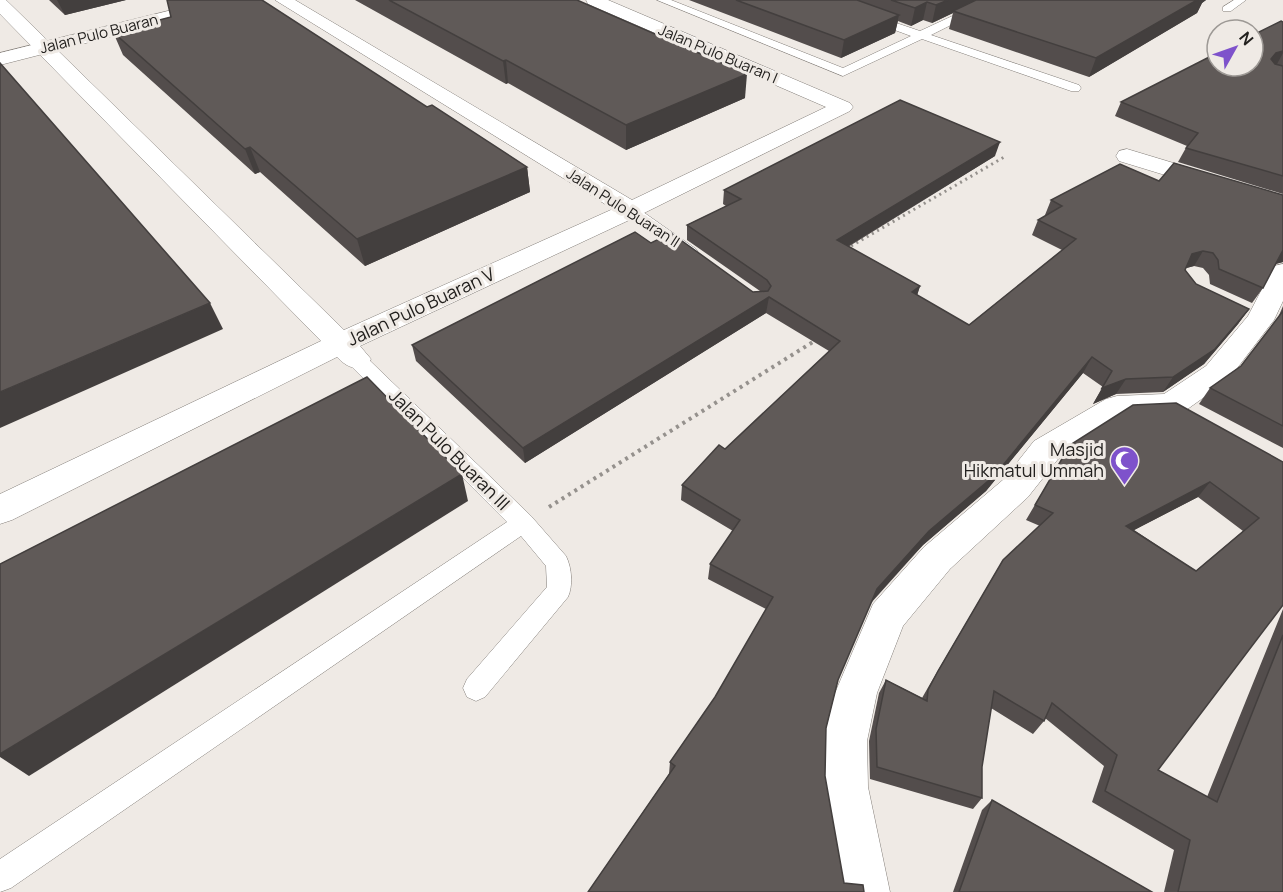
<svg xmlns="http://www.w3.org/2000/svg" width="1283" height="892" font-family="Manrope,sans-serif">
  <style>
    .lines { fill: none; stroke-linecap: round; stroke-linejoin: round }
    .lane-casing { stroke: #847f7a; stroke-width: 1 }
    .street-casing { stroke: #847f7a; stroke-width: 1 }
    .secondary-casing { stroke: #847f7a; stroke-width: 1 }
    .path-far1 { stroke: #95918d; stroke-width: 3; stroke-dasharray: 2 4; stroke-linecap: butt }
    .path { stroke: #95918d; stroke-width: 4; stroke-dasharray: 3 4.5; stroke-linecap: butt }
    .lane { fill: #fff; fill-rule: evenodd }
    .street { fill: #fff; fill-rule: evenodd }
    .secondary { fill: #fff; fill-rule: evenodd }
    .wall { fill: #534d4c; fill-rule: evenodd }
    .shaded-wall { fill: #433f3e }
    .building { fill: #605a58; stroke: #433f3e; stroke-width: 1.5; fill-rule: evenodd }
    .labels { text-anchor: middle; stroke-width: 6; stroke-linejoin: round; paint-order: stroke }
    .far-street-label { font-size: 15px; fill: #22201e; stroke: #efeae5 }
    .street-label { font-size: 18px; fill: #22201e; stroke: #efeae5 }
    .poi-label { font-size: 18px; fill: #22201e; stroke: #efeae5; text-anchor: end }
  </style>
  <rect width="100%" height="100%" fill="#efeae5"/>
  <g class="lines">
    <defs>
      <g id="lane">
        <polygon points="657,0 671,0 843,68 911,36 813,0 828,0 920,31 987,0 1001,0 931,35 1079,85 1081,88 1079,91 1071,91 922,39 843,76"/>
        <polygon points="1234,0 1246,0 1231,11 1223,11 1223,7"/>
        <polygon points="631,205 636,207 696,249 698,252 696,255 684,255 626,213 623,210 626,207"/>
        <path d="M357 354 364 355 531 516 566 556C572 568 573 586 568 597L485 697 476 701 467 697 463 688 467 679 547 587 546 566 521 536 11 888 0 892V859L507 522 350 365 348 360 350 355Z"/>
      </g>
      <g id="street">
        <path d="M0 0H6L344 330 613 209 275 0H295L632 200 826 107 588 4 586 0H608L850 103 853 107 850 111 640 215 360 346 371 359 367 366C353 370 347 367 337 357L12 520 0 524V494L321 341 0 14Z"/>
        <polygon points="1127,149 1283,196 1283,211 1119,161 1116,156 1119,151"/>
        <polygon points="1283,264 1283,301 1274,320 1228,380 1182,413 1171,416 1123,418 1058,459 1028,497 950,569 903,626 877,693 867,741 868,787 890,892 840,892 822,787 823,741 835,693 873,604 924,547 1004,479 1034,441 1106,399 1117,396 1164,394 1206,366 1248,316 1274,266"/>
      </g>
      <polygon id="secondary" points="212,0 240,0 238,4 0,65 0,53"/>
    </defs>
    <!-- lane casing -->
    <use href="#lane" class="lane-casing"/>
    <!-- street casing -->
    <use href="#street" class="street-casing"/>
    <!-- secondary casing -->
    <use href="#secondary" class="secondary-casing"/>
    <!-- path-far1 -->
    <polyline class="path-far1" points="846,249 1006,156"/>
    <!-- path -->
    <polyline class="path" points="549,507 816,340 814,339"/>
    <!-- lane -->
    <use href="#lane" class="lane"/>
    <!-- street -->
    <use href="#street" class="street"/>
    <!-- secondary -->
    <use href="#secondary" class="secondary"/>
  </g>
  <!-- wall -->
  <g class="wall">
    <polygon points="49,0 126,0 65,15"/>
    <polygon points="355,0 577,0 745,98 626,150 508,83 506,84"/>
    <polygon points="689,0 1206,0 1202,3 1197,13 1089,77 949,29 953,13 932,23 923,20 911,26 898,21 895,33 841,58"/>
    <polygon points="171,17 427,107 527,167 530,192 365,266 260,172 255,174 123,55 113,32"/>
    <polygon points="1283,22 1283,66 1275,64 1283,66 1283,194 1178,162 1187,146 1115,116 1121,102"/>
    <polygon points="995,156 848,247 920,286 917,295 969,325 1062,250 1032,235 1038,220 1046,216 1045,215 1051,200 1159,181 1283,195 1283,262 1275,264 1263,288 1252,303 1210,284 1209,275 1203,268 1194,266 1186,268 1185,270 1196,284 1249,309 1238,324 1204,364 1163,392 1116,394 1093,404 1103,387 1083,373 986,491 923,545 588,892 669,774 670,762 715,697 766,609 708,579 710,564 733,531 681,500 682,485 725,449 829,351 766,313 525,463 416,361 412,345 651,243 753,292 760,291 687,240 687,225 726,206 723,204 724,190"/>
    <polygon points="1283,306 1283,448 1199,404 1210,388 1241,366 1277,320"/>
    <path d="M1070 445 1283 462 1158 770 1207 797 1283 609V892H1164L1174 850 1092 802 1104 766 1045 718 1044 721 1033 734 991 708 982 767V798L973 809 870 779 869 741 879 693 886 680 922 698 930 684 1003 560 1040 526 1026 520ZM1198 497 1243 531 1196 571 1134 530Z"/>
    <polygon points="992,800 1152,892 953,892 982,810"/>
  </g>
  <!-- shaded-wall -->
  <g class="shaded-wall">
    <polygon points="57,0 126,0 65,15"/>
    <polygon points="948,0 982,0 953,11 953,13 932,23 936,5"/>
    <polygon points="1197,0 1206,0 1202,3 1197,13 1089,77 1096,58"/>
    <polygon points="927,2 923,20 911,26 915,8"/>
    <polygon points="899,15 895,33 841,58 844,40"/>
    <polygon points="1283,51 1283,53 1277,64 1268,66 1271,59 1276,53"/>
    <polygon points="506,60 508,83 506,84 503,61"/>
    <polygon points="747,74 745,98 626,150 626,125"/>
    <polygon points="1000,142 995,156 833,255 837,240"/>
    <polygon points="250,147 260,172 255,174 245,149"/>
    <polygon points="527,167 530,192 365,266 357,239"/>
    <polygon points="1283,250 1283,262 1272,265"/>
    <polygon points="1203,251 1194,266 1183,269 1192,254"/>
    <polygon points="920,286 915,302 912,292"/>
    <polygon points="769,297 766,313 525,463 523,448"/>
    <polygon points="210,303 223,329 0,428 0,392"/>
    <polygon points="1249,309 1238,324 1204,364 1163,392 1173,377"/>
    <polygon points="1092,357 1083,373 986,491 923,545 871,603 877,589 929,531"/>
    <polygon points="1126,379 1116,394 1093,404 1102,388"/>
    <polygon points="462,474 468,501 29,776 0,757 0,754"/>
    <polygon points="1210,482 1198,497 1115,540 1126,526"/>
  </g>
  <!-- building -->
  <g class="building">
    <polygon points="167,0 262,0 427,107 432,105 527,167 357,239 250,147 245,149 113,32 171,17"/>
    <polygon points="389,0 577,0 747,74 626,125 506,60 503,61"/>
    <polygon points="736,0 857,0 899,15 844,40"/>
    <polygon points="891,0 948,0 936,5 927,2 915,8"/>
    <polygon points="976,0 1197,0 1096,58 953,11"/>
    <polygon points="1281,21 1283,22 1283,51 1276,53 1271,59 1275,64 1283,66 1283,176 1186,148 1198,133 1121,102 1217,53 1217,66 1253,66 1253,35"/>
    <polygon points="0,63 210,303 0,392"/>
    <polygon points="900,100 1000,142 837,240 920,286 912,292 969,325 1076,239 1038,220 1062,206 1051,200 1120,164 1159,181 1174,163 1283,195 1283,250 1263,288 1219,269 1218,260 1213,253 1203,251 1192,254 1185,270 1196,284 1249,309 1215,349 1173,377 1126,379 1102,388 1112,371 1092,357 994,476 929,531 877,589 838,680 826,728 825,776 844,883 863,885 864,892 588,892 675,766 670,762 715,697 773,597 710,564 740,520 682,485 719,445 725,449 840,341 769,297 523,448 412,345 635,232 651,243 671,233 753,292 768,291 771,286 767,280 687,225 741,199 724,190"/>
    <polygon points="1283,311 1283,426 1210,388 1241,366"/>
    <polygon points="367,377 462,474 0,754 0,564"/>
    <path d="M1176 403 1283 462V605L1158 770 1217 802 1283 635V892H1178L1190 840 1105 791 1117 755 1052 703 1044 721 994 691 982 767V798L877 767 876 729 886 680 927 701 928 690 938 671 1003 560 1053 513 1035 505 1070 445 1133 405ZM1210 482 1259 518 1196 571 1126 526Z"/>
    <polygon points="992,800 1152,892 959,892"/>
  </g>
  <!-- icons -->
  <defs>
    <symbol id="mosque-pin" viewBox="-11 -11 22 30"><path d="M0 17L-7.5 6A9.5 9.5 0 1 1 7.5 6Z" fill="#7e52cb" stroke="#efeae5"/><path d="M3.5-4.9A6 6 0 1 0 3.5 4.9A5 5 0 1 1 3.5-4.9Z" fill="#fff"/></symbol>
  </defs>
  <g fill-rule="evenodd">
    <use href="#mosque-pin" x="1108" y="444" width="33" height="45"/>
  </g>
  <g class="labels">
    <!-- far-street labels -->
    <g class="far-street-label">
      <text transform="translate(99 34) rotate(-14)" y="5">Jalan Pulo Buaran</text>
      <text transform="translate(718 54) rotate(23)" y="5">Jalan Pulo Buaran I</text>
      <text transform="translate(623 208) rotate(33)" y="5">Jalan Pulo Buaran II</text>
    </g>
    <!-- street labels -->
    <g class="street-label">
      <text transform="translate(421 307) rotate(-25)" y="6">Jalan Pulo Buaran V</text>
      <text transform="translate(449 450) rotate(45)" y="6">Jalan Pulo Buaran III</text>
    </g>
    <!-- poi labels -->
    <g class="poi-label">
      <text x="1104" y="456">Masjid<tspan x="1104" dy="21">Hikmatul Ummah</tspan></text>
    </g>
  </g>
  <!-- north arrow -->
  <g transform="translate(1235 48) rotate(50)"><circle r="28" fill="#efeae5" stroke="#9d9995" stroke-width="1.5"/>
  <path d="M0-4.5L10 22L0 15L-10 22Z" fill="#7e52cb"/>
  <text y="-9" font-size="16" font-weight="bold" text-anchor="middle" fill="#22201e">N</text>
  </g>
</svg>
